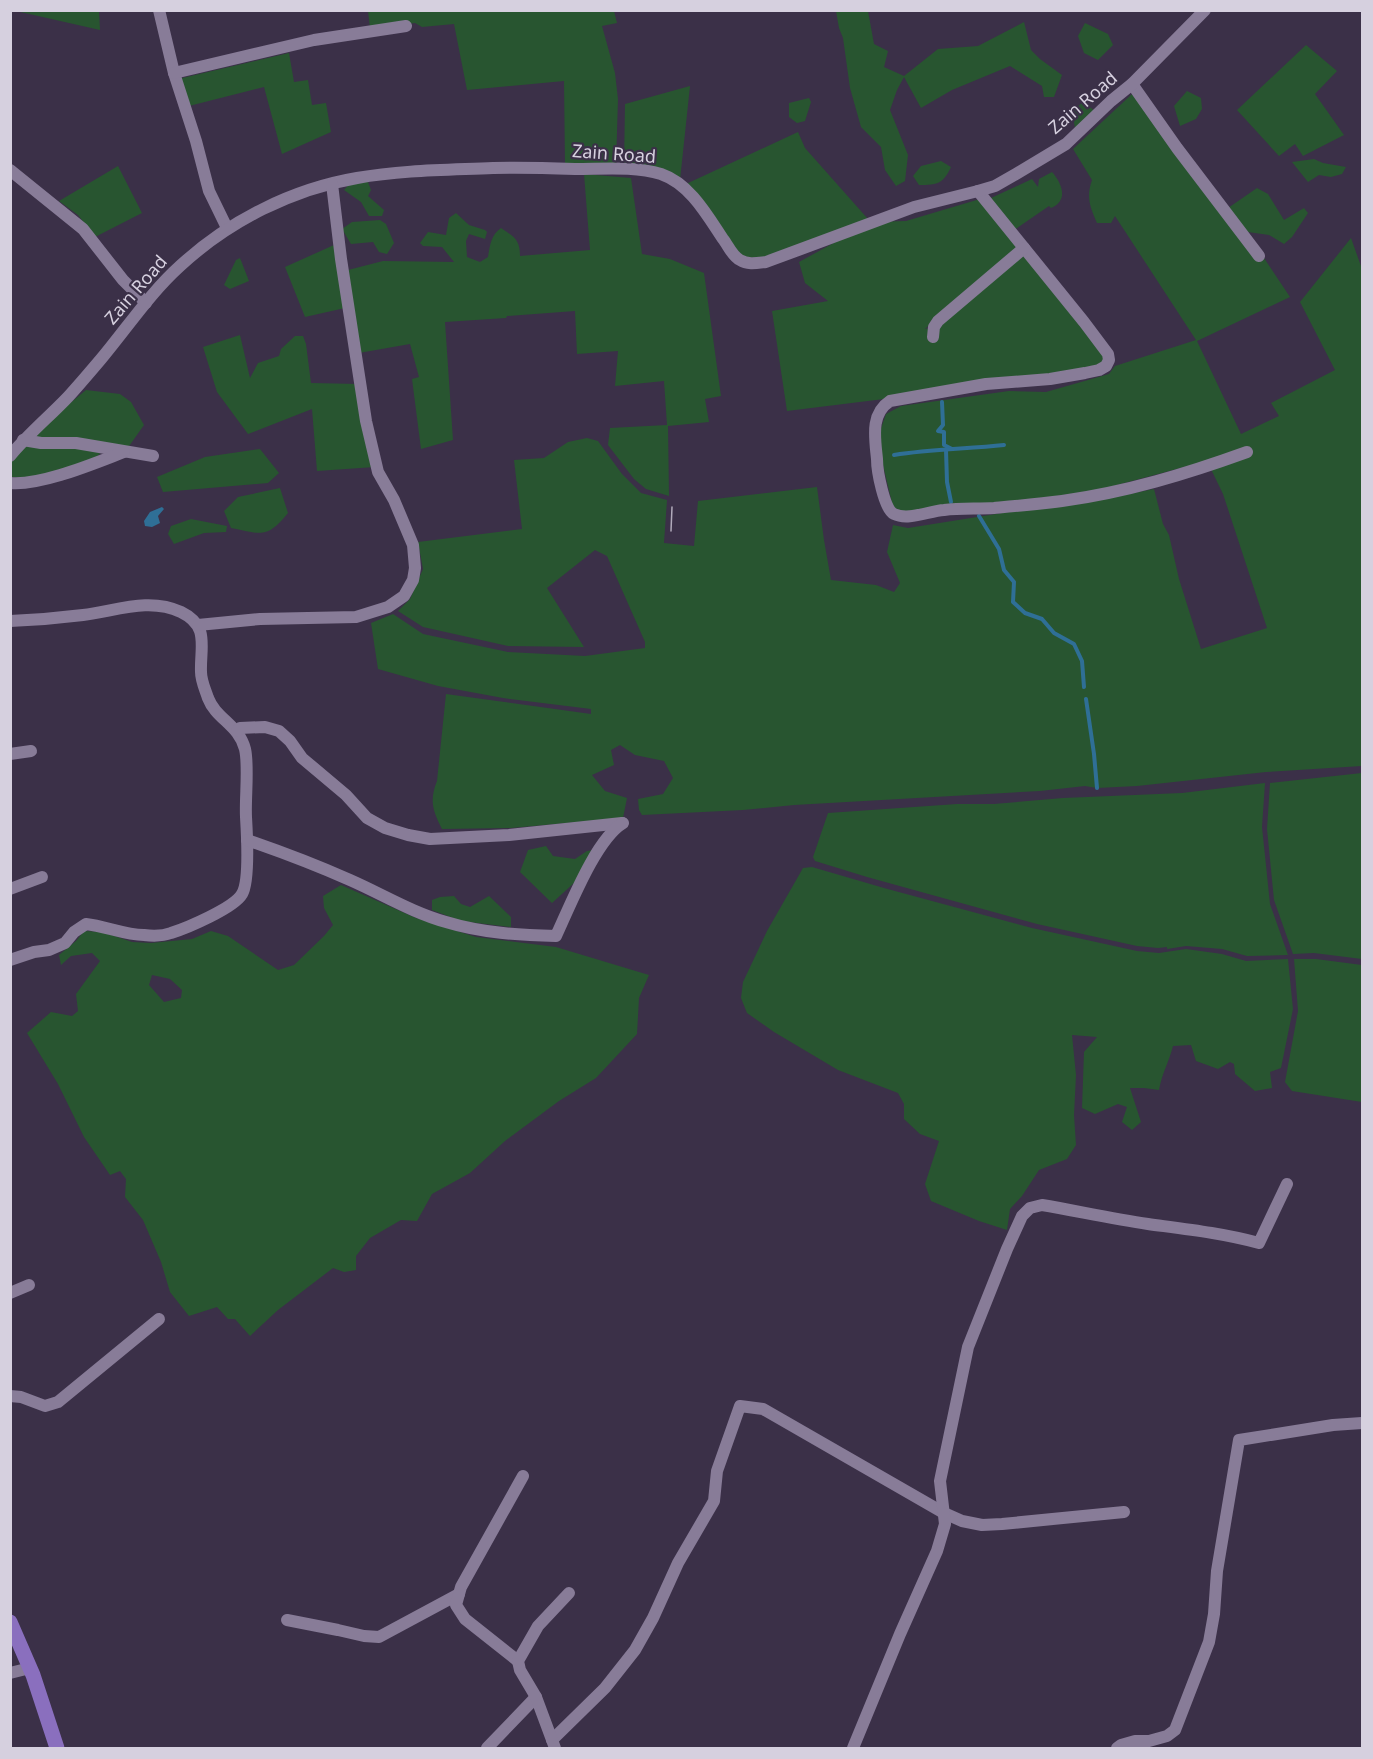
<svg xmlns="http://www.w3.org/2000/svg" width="1373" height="1759" font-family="'Noto Sans',sans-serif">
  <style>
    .green { fill: #285530; fill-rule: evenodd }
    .water { fill: #2f6f96 }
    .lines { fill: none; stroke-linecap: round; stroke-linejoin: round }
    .stream { stroke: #2f6f96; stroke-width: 4 }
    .minor { stroke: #887c98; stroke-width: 12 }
    .major { stroke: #8a6fbe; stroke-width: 15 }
    .tram { stroke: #b1aabb; stroke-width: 1.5 }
    .labels { text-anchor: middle; stroke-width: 4.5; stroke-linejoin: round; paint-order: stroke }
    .street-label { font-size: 18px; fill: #d6d0df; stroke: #3b3048 }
  </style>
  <rect width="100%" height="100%" fill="#3b3048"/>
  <!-- green -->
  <g class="green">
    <polygon points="480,10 481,12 486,10 614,11 617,23 602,26 615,73 618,99 616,165 565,166 564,81 467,90 454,24 422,27 415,23 370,28 368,11"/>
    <polygon points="16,11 99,11 100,30"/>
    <polygon points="836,11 868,11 874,44 888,51 884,67 904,76 938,49 978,46 1024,22 1031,50 1040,59 1062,75 1054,97 1044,97 1042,86 1010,66 952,90 921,108 904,77 897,90 890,110 908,155 905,181 896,186 885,170 881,147 861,127 850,88 843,38 839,28"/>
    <polygon points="1085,23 1108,34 1113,45 1098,60 1084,53 1078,36"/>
    <polygon points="1306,45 1337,71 1315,94 1344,135 1303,156 1295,144 1279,156 1237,110"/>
    <polygon points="289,53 294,82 308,80 312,105 326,103 331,132 282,154 264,87 189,106 178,79"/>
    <polygon points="690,86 680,180 624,167 625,104"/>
    <polygon points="1187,91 1201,98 1202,109 1196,119 1180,126 1174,106"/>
    <path d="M1132 94 1264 258 1290 297 1197 341 1241 434 1279 416 1271 403 1335 370 1300 302 1351 238 1362 269V766L1266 772 1137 786 1097 788 1085 786 1040 791 794 805 743 810 642 815 639 810 638 799 663 794 673 778 664 761 635 755 620 745 611 750 614 765 592 775 605 791 627 798 623 818 511 828 442 829C433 811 429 801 437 781L446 694 591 714V709L503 698 438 686 378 669 371 623 393 614 423 634 508 652 585 656 645 648V642L607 556 595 550 547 588 584 647 508 646 423 627 398 611 410 599 423 569 418 542 522 529 514 460 544 458 568 442 587 438 598 441 622 474 641 493 667 500 664 543 694 546 698 501 817 487 824 540 831 580 876 585 894 592 900 583 887 552 893 525 908 528 1027 509 1085 503 1154 489 1163 524 1169 535 1179 579 1201 649 1267 628 1223 494 1207 461 1098 490 1049 497 904 512 893 507 883 465 879 434 886 414 901 406 1009 391 1046 392 1109 374 1115 366 1196 340 1115 216 1111 223H1097C1090 207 1086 197 1092 180L1073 149Z"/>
    <polygon points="809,98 811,102 805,121 797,123 789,117 789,103"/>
    <polygon points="1083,102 1099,114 1076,134 1072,111"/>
    <polygon points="798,132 805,148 868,219 776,262 742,257 686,184"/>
    <polygon points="1314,159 1323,163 1346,167 1342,174 1331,177 1319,175 1308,182 1292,162"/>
    <path d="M941 161 951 167C943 184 937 185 919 185L913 176 921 166Z"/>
    <polygon points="118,166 142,213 95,237 78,215 59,201"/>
    <path d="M1052 172C1062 183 1069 201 1051 208L1049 206 1014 230 991 198 1032 179 1038 187 1039 179Z"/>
    <path d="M584 174 631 178 642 254 670 259 704 273 721 396 705 399 709 422 668 426 669 496 646 489 634 479 608 445 610 428 667 425 664 381 615 386 618 351 577 354 575 311 507 316 506 318 445 322 453 440 421 449 412 379 419 377 410 344 359 353C354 325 353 297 348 270L383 261 454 262 442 247 423 246 420 243 428 232 446 235 449 218 456 213 469 225 485 230 487 232 485 239 469 234 466 241 467 257 480 262 488 257C490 245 491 235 501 228 514 237 520 239 520 256L590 250Z"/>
    <polygon points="351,182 368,182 371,190 368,196 384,210 382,216 369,216 361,202 344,190"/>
    <polygon points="1257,188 1268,194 1284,220 1304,208 1308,213 1292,237 1284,244 1269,235 1241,231 1228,208"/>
    <polygon points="980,199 1018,247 925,329 940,326 1018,254 1026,257 1107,358 1102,367 884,399 787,411 772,311 828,301 805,283 799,262 872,222 906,221"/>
    <polygon points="380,220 386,224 394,243 387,254 379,252 373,242 351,244 342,229 352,222"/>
    <polygon points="334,245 345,308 305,317 285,267"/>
    <polygon points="240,258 249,281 230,289 224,285 236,260"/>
    <polygon points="240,335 250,378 258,363 279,356 281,349 295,336 303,336 306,344 311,383 358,384 375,467 317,471 312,409 248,434 217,392 203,347"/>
    <polygon points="86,390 120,394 131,402 144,425 127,449 107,445 91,464 37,479 11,477 11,459 34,433"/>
    <polygon points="260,449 279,473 268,483 163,492 157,477 205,457"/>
    <path d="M280 488 288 513C267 539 262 534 231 528L224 511 238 497Z"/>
    <polygon points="191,519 227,526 226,532 204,533 174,544 168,534 171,526"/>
    <polygon points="1362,773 1362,959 1314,953 1293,954 1274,900 1267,829 1270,783"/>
    <polygon points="1265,783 1262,827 1270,904 1288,955 1247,956 1222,949 1186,946 1167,949 1167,947 1158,948 1137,946 1037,924 867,877 815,861 813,857 828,813 957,804 994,804 1063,798 1182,793"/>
    <polygon points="546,846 553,856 575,859 587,851 593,850 574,883 552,903 520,872 528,850"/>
    <path d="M812 867 884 888 1032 928 1137 951 1159 953 1186 949 1222 954 1246 961 1288 959 1293 1009 1281 1068 1270 1072 1272 1088 1255 1091 1235 1074 1234 1064 1230 1062 1218 1069 1196 1061 1191 1045 1173 1046C1169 1062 1162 1073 1159 1090L1144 1088H1130L1141 1122 1132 1130 1122 1122 1127 1107 1118 1104 1095 1114 1082 1108 1084 1052 1097 1037 1072 1035 1076 1075 1074 1115 1076 1145 1067 1159 1039 1170 1022 1196 1010 1209 1007 1230 979 1221 931 1201 925 1184 939 1141 920 1134 904 1119V1104L898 1093 838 1070 774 1032 747 1013 741 998 743 982 767 931 803 868Z"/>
    <path d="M341 885 416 918 476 937 556 947 649 975 639 998 637 1034 596 1078 559 1101 505 1141 470 1173 432 1194 417 1221 401 1220 370 1238 356 1256V1270L344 1272 333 1268 278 1310 250 1336 235 1319H228L217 1307 189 1316 170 1292 161 1262 143 1220 125 1197 126 1179 120 1171 110 1175 84 1137 58 1084 27 1033 51 1012 72 1016 78 1011 76 994 100 961 92 953 71 956 61 965 59 955 76 941 84 931 103 932 132 942 151 943 192 939 211 931 228 936 278 970 294 965 324 936 333 925 324 908 323 896ZM152 975 170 979 182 990 181 998 164 1002 149 985Z"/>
    <polygon points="454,896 461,904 470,907 489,896 511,917 511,927 461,921 432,910 432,900 440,897"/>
    <polygon points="1294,959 1316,959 1362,965 1362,1102 1292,1091 1285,1082 1298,1011"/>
  </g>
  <!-- water -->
  <polygon class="water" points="162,507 164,509 158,516 160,523 152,527 145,526 144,521 150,512"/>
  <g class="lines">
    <!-- stream -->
    <g class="stream">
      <polyline points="942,402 943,425 938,431 944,432 944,445 952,449"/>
      <polyline points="946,450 947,482 951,502"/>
      <path d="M894 455C931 449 967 449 1004 445"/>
      <polyline points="979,516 999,549 1004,570 1014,582 1013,602 1025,613 1042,619 1054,633 1074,644 1082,661 1084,687"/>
      <polyline points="1086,699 1094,754 1097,788"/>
    </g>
    <!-- minor -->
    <g class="minor">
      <polyline points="159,10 174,73 196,141 209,191 227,228"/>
      <polyline points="174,73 314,40 406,26"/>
      <polyline points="1132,84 1177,148 1259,256"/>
      <polyline points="10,170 83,229 123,280 146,303"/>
      <path d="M978 191 1084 322 1108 354 1109 360 1106 366 1099 370 1085 373 1050 379 986 384 890 401C870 414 875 438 877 459 877 471 884 509 894 514 908 521 929 511 944 510 960 508 977 509 994 508 1016 506 1039 504 1062 501 1127 492 1186 474 1247 452"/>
      <polyline points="933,337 934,327 938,321 1024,248"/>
      <polyline points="23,440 41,443 76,443 153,456"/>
      <path d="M10 456C28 434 49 417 68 397 79 385 90 372 101 359 127 328 150 293 180 266 229 221 292 189 357 178 401 170 448 170 493 168 521 167 548 168 575 169 603 169 635 166 661 174 690 184 707 215 723 239 728 245 732 256 740 260 748 265 757 263 766 262L914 207 978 191 995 186 1016 174 1066 144 1111 101 1132 84 1205 10"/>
      <path d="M10 483C41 486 95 463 124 452"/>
      <path d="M10 621C35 620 59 618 83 615 116 611 149 597 181 612 210 626 200 647 201 672 201 681 205 689 208 698 216 719 239 725 245 749 249 766 245 798 246 817 247 834 250 881 242 894 234 908 187 928 171 933 163 936 152 936 144 935 125 935 105 926 86 924L74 932 65 943 49 950 34 952 10 960"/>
      <polyline points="198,625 260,619 356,617 388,607 404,596 413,580 415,568 413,545 394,500 378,472 366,421 341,259 332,184"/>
      <polyline points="237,731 240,728 265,727 279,731 290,741 302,758 346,795 367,818 385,828 408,835 430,839 509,835 622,823"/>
      <polyline points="10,754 31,751"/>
      <path d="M247 840C282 852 316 865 350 880 382 894 413 913 446 922 482 933 519 935 556 936 570 906 596 839 623 823"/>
      <polyline points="10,889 42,877"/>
      <polyline points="10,1293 29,1285"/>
      <polyline points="10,1396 21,1397 45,1406 58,1402 159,1319"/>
      <polyline points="287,1620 338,1630 364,1636 379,1637 459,1594"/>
      <polyline points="518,1661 465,1619 456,1605 461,1587 523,1476"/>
      <polyline points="10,1673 30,1668"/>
      <polyline points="552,1740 605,1688 635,1650 653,1618 678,1563 714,1501 717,1471 740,1406 763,1409 944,1513 962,1521 982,1525 1002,1524 1124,1512"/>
      <polyline points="487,1748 536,1697"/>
      <polyline points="555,1748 536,1697 520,1670 518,1661 538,1626 569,1593"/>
      <path d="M853 1748 900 1634 937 1551 945 1524 940 1481 968 1347 1007 1249 1022 1216 1030 1208 1042 1205C1077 1211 1113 1219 1148 1224 1185 1229 1222 1233 1259 1243L1287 1184"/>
      <polyline points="1117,1748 1121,1745 1135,1741 1149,1741 1167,1736 1175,1730 1209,1642 1214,1614 1217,1571 1239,1440 1333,1425 1362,1423"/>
    </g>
    <!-- major -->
    <polyline class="major" points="10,1622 33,1675 57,1748"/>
    <!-- tram -->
    <polyline class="tram" points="671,531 672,507"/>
  </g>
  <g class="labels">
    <!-- street labels -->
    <g class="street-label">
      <text transform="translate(1083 103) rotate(-41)" y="6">Zain Road</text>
      <text transform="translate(614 154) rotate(4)" y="6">Zain Road</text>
      <text transform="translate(136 290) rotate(-49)" y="6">Zain Road</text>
    </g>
  </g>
  <!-- border -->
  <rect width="1373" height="1759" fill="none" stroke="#d6d0df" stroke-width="24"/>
</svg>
